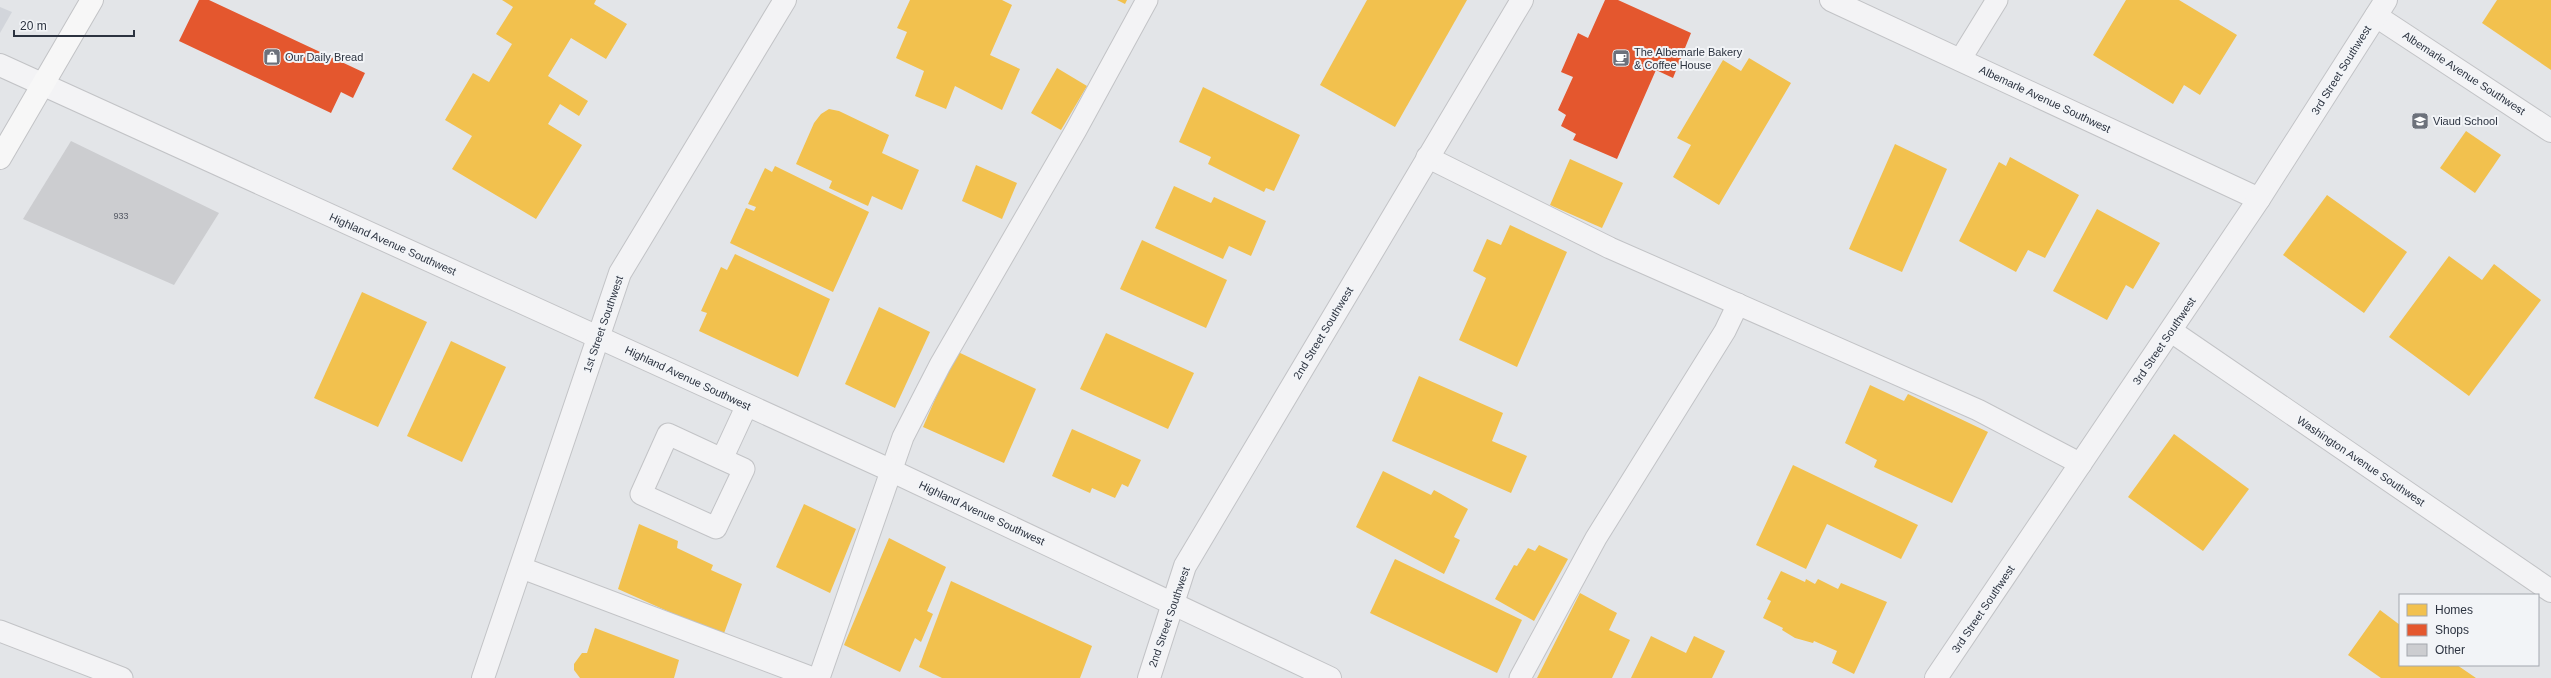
<svg xmlns="http://www.w3.org/2000/svg" width="2551" height="678" font-family="Helvetica,sans-serif">
  <style>
    .built { fill: #d2d5db }
    .homes { fill: #f2c14e }
    .shops { fill: #e4572e }
    .building { fill: #cccdd0 }
    .lines { fill: none; stroke-linecap: round; stroke-linejoin: round }
    .lane-casing { stroke: #c2c3c6; stroke-width: 23 }
    .street-casing { stroke: #c2c3c6; stroke-width: 24 }
    .secondary-casing { stroke: #c2c3c6; stroke-width: 24 }
    .lane { stroke: #f3f3f5; stroke-width: 21 }
    .street { stroke: #f3f3f5; stroke-width: 22 }
    .secondary { stroke: #f7f7f7; stroke-width: 22 }
    .labels { text-anchor: middle; stroke-width: 4; stroke-linejoin: round; paint-order: stroke }
    .number-label { font-size: 9px; fill: #555a65 }
    .poi-label { font-size: 11px; fill: #2c3340; stroke: #f2f4f7; text-anchor: start }
    .street-label { font-size: 11px; fill: #2c3340; stroke: #f2f4f7 }
  </style>
  <rect width="100%" height="100%" fill="#e3e5e8"/>
  <!-- built -->
  <polygon class="built" points="0,7 12,12 0,33"/>
  <!-- homes -->
  <g class="homes">
    <polygon points="502,0 596,0 594,4 627,24 606,59 571,38 548,76 588,101 579,116 560,104 548,124 582,145 536,219 452,169 472,136 445,120 473,73 489,82 512,44 496,34 513,7"/>
    <polygon points="910,0 1002,0 1012,5 990,55 1020,69 1002,110 955,86 946,109 915,96 924,71 896,58 907,32 897,28"/>
    <polygon points="1117,0 1127,0 1125,4"/>
    <polygon points="1367,0 1467,0 1395,127 1320,85"/>
    <polygon points="2126,0 2179,0 2237,35 2200,95 2184,85 2173,104 2093,55"/>
    <polygon points="2497,0 2551,0 2551,70 2482,23"/>
    <polygon points="1749,58 1791,83 1719,205 1673,177 1691,145 1677,138 1723,60 1741,71"/>
    <polygon points="1057,68 1087,86 1061,130 1031,113"/>
    <polygon points="1203,87 1300,135 1274,191 1266,188 1264,192 1208,164 1211,157 1179,142"/>
    <polygon points="829,109 839,111 889,135 882,153 919,170 902,210 872,196 868,206 829,188 832,181 796,164 814,123 821,114"/>
    <polygon points="2466,131 2501,155 2475,193 2440,168"/>
    <polygon points="1895,144 1947,169 1902,272 1849,249"/>
    <polygon points="2010,157 2079,195 2045,258 2028,250 2016,272 1959,241 1999,162 2006,166"/>
    <polygon points="1570,159 1623,183 1602,228 1550,205"/>
    <polygon points="976,165 1017,183 1002,219 962,201"/>
    <polygon points="775,166 869,212 833,292 730,243 746,208 754,211 756,207 748,204 765,168 772,172"/>
    <polygon points="1174,186 1211,203 1214,197 1266,221 1251,256 1229,246 1223,259 1155,228"/>
    <polygon points="2327,195 2407,252 2364,313 2283,255"/>
    <polygon points="2097,209 2160,243 2133,289 2126,285 2107,320 2053,291"/>
    <polygon points="1510,225 1567,252 1517,367 1459,340 1486,278 1473,271 1487,239 1501,245"/>
    <polygon points="1142,240 1227,280 1206,328 1120,289"/>
    <polygon points="735,254 830,299 798,377 699,331 707,313 701,311 721,267 727,270"/>
    <polygon points="2449,256 2482,280 2494,264 2541,300 2469,396 2389,337"/>
    <polygon points="362,292 427,322 378,427 314,398"/>
    <polygon points="879,307 930,332 895,408 845,384"/>
    <polygon points="1106,333 1194,373 1168,429 1080,389"/>
    <polygon points="451,341 506,367 462,462 407,436"/>
    <polygon points="956,351 1036,389 1004,463 923,427"/>
    <polygon points="1419,376 1503,413 1492,441 1527,456 1511,493 1392,441"/>
    <polygon points="1870,385 1904,401 1908,394 1988,432 1952,503 1874,467 1877,460 1845,443"/>
    <polygon points="1072,429 1141,460 1128,487 1122,484 1115,498 1092,488 1090,493 1052,476"/>
    <polygon points="2174,434 2249,489 2203,551 2128,497"/>
    <polygon points="1793,465 1918,525 1901,559 1827,524 1806,569 1756,545"/>
    <polygon points="1383,471 1431,495 1434,490 1468,509 1454,537 1460,540 1444,574 1356,527"/>
    <polygon points="804,504 856,529 830,593 776,567"/>
    <polygon points="639,524 678,541 677,548 713,565 711,570 742,584 723,636 618,589"/>
    <polygon points="889,538 946,567 927,611 933,614 921,642 915,638 900,672 844,645"/>
    <polygon points="1539,545 1568,559 1534,621 1495,599 1514,565 1517,566 1528,548 1535,551"/>
    <polygon points="1395,559 1522,620 1497,673 1370,613"/>
    <polygon points="1781,571 1805,582 1806,579 1815,584 1818,579 1838,589 1841,583 1887,602 1854,674 1832,663 1837,651 1814,641 1813,643 1795,638 1782,630 1783,628 1763,618 1771,601 1767,599"/>
    <polygon points="951,581 1092,646 1080,678 942,678 919,667"/>
    <polygon points="1580,593 1617,613 1609,630 1630,640 1612,678 1537,678"/>
    <polygon points="2380,610 2400,625 2400,665 2457,665 2476,678 2381,678 2348,655"/>
    <polygon points="595,628 679,660 674,678 580,678 574,670 574,664 582,653 587,653"/>
    <polygon points="1651,636 1686,653 1694,636 1725,651 1712,678 1631,678"/>
  </g>
  <!-- shops -->
  <g class="shops">
    <polygon points="199,0 209,0 365,73 353,98 341,92 331,113 179,41"/>
    <polygon points="1605,0 1618,0 1691,33 1673,78 1656,70 1617,159 1573,140 1576,134 1561,126 1566,115 1558,110 1573,77 1561,72 1578,33 1588,38"/>
  </g>
  <!-- building -->
  <polygon class="building" points="71,141 219,213 174,285 23,219"/>
  <g class="lines">
    <defs>
      <g id="lane">
        <polyline points="1960,60 1997,0"/>
        <polyline points="1427,157 1610,248 1978,410 2081,464"/>
        <polyline points="722,459 744,469 716,528 641,494 668,434 722,459 747,405"/>
        <polyline points="522,568 813,678"/>
        <polyline points="0,631 122,678"/>
        <polyline points="819,678 903,437 940,365 1076,130 1147,0"/>
        <polyline points="1520,678 1596,538 1725,331 1738,304"/>
      </g>
      <g id="street">
        <polyline points="1831,0 2259,199"/>
        <polyline points="2376,16 2551,131"/>
        <polyline points="0,65 890,470 1330,678"/>
        <polyline points="2171,331 2551,591"/>
        <polyline points="483,678 620,273 785,0"/>
        <polyline points="1149,678 1185,566 1522,0"/>
        <polyline points="1936,678 2259,199 2386,0"/>
      </g>
      <polyline id="secondary" points="0,158 92,0"/>
    </defs>
    <!-- lane casing -->
    <use href="#lane" class="lane-casing"/>
    <!-- street casing -->
    <use href="#street" class="street-casing"/>
    <!-- secondary casing -->
    <use href="#secondary" class="secondary-casing"/>
    <!-- lane -->
    <use href="#lane" class="lane"/>
    <!-- street -->
    <use href="#street" class="street"/>
    <!-- secondary -->
    <use href="#secondary" class="secondary"/>
  </g>
  <!-- icons -->
  <defs>
    <symbol id="shop-square" viewBox="-11 -11 22 22"><rect x="-9" y="-9" width="18" height="18" rx="4" fill="#6c717b" stroke="#f2f4f7"/><path d="M-5-2.5h2.3a2.7 3.5 0 0 1 5.4 0H5L5.5 6h-11ZM-1.5-2.5h3a1.5 2.3 0 0 0-3 0Z" fill="#fff"/></symbol>
    <symbol id="cafe-square" viewBox="-11 -11 22 22"><rect x="-9" y="-9" width="18" height="18" rx="4" fill="#6c717b" stroke="#f2f4f7"/><path d="M-5.5-4.5H6V0H3Q3 3.5 0 3.5H-2.5Q-5.5 3.5-5.5 0ZM3-3.2v2h1.7v-2ZM-6 4.5H4V6H-6Z" fill="#fff"/></symbol>
    <symbol id="school-square" viewBox="-11 -11 22 22"><rect x="-9" y="-9" width="18" height="18" rx="4" fill="#6c717b" stroke="#f2f4f7"/><path d="M0-5L7-2L0 1L-7-2ZM-4 1L0 2.5L4 1V4Q0 6-4 4Z" fill="#fff"/></symbol>
  </defs>
  <g fill-rule="evenodd">
    <use href="#shop-square" x="262" y="47" width="20" height="20"/>
    <use href="#cafe-square" x="1611" y="48" width="20" height="20"/>
    <use href="#school-square" x="2410" y="111" width="20" height="20"/>
  </g>
  <g class="labels">
    <!-- number labels -->
    <g class="number-label">
      <text x="121" y="219">933</text>
    </g>
    <!-- poi labels -->
    <g class="poi-label">
      <text x="1634" y="56">The Albemarle Bakery<tspan x="1634" dy="13">&amp; Coffee House</tspan></text>
      <text x="285" y="61">Our Daily Bread</text>
      <text x="2433" y="125">Viaud School</text>
    </g>
    <!-- street labels -->
    <g class="street-label">
      <text transform="translate(2341 70) rotate(-58)" y="4">3rd Street Southwest</text>
      <text transform="translate(2464 73) rotate(33)" y="4">Albemarle Avenue Southwest</text>
      <text transform="translate(2045 99) rotate(25)" y="4">Albemarle Avenue Southwest</text>
      <text transform="translate(393 244) rotate(24)" y="4">Highland Avenue Southwest</text>
      <text transform="translate(603 324) rotate(-71)" y="4">1st Street Southwest</text>
      <text transform="translate(1323 333) rotate(-59)" y="4">2nd Street Southwest</text>
      <text transform="translate(2164 341) rotate(-56)" y="4">3rd Street Southwest</text>
      <text transform="translate(688 378) rotate(25)" y="4">Highland Avenue Southwest</text>
      <text transform="translate(2361 461) rotate(34)" y="4">Washington Avenue Southwest</text>
      <text transform="translate(982 513) rotate(25)" y="4">Highland Avenue Southwest</text>
      <text transform="translate(1983 609) rotate(-56)" y="4">3rd Street Southwest</text>
      <text transform="translate(1169 617) rotate(-71)" y="4">2nd Street Southwest</text>
    </g>
  </g>
  <!-- legend -->
  <rect x="2399" y="594" width="140" height="72" fill="#f2f4f7" stroke="#a3a7ae"/>
  <rect x="2407" y="604" width="20" height="12" fill="#f2c14e" stroke="#a3a7ae"/>
  <text x="2435" y="614" font-size="12" fill="#2c3340">Homes</text>
  <rect x="2407" y="624" width="20" height="12" fill="#e4572e" stroke="#a3a7ae"/>
  <text x="2435" y="634" font-size="12" fill="#2c3340">Shops</text>
  <rect x="2407" y="644" width="20" height="12" fill="#cccdd0" stroke="#a3a7ae"/>
  <text x="2435" y="654" font-size="12" fill="#2c3340">Other</text>
  <!-- scale -->
  <path d="M14 30v6h120v-6" fill="none" stroke="#2c3340" stroke-width="2"/>
  <text x="20" y="30" font-size="12" fill="#2c3340" stroke="#f2f4f7" stroke-width="3" paint-order="stroke">20 m</text>
</svg>
